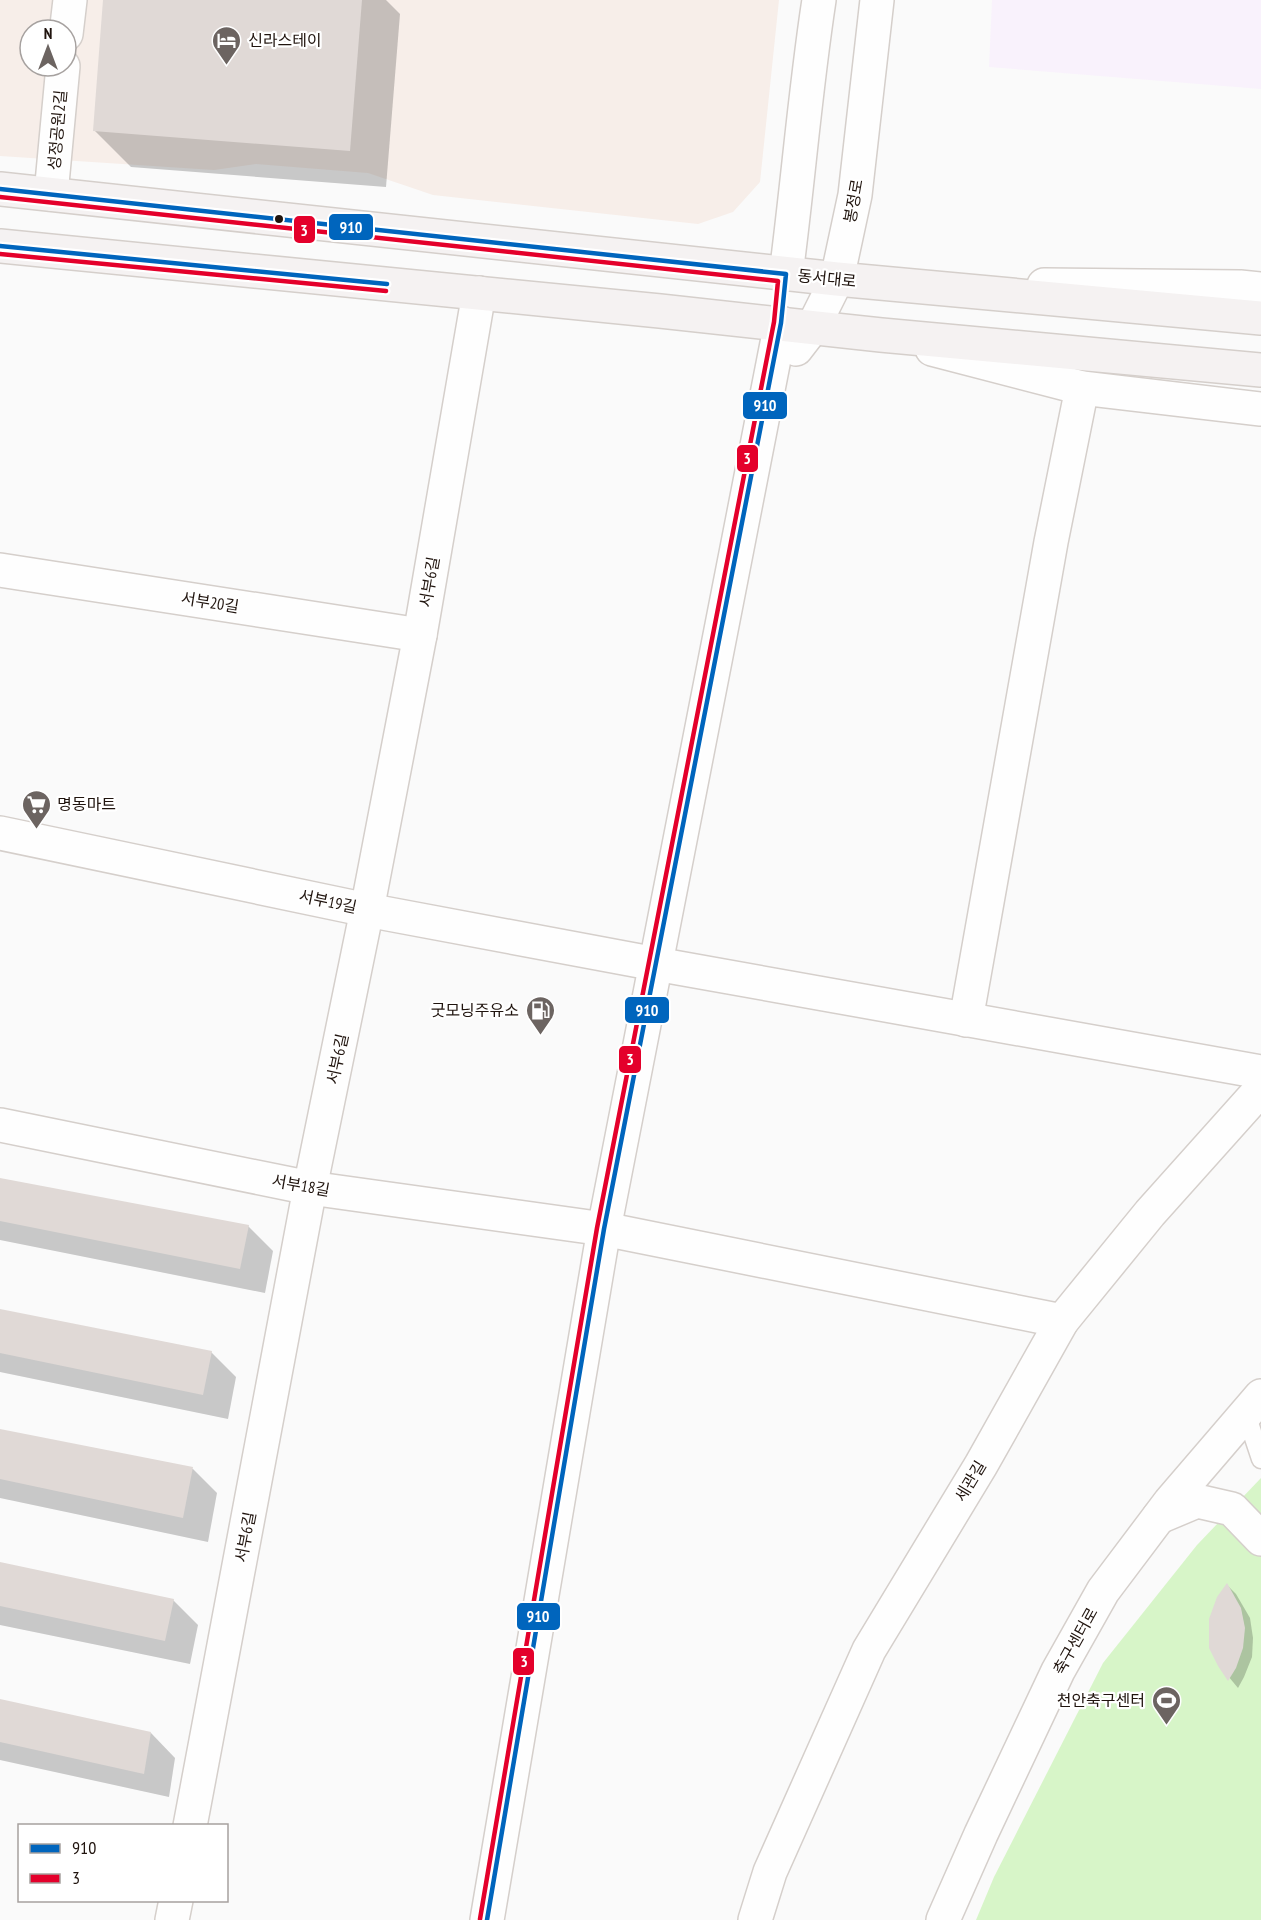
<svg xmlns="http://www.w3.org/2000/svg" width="1261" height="1920" font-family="'PT Sans Narrow','Noto Sans KR',sans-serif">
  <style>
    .built { fill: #f7eee9; fill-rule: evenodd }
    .industrial { fill: #f9f2fc }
    .green { fill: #d7f5c8 }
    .shadow { fill: #0003 }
    .building { fill: #e0d9d6 }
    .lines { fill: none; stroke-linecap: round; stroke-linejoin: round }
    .service-casing { stroke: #d5cfcb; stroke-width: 21 }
    .minor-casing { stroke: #d5cfcb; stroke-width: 36 }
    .tertiary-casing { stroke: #d5cfcb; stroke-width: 36 }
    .secondary-casing { stroke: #d5cfcb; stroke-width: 36 }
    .service { stroke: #fefefe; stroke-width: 18 }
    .minor { stroke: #fefefe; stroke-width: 33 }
    .tertiary { stroke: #fefefe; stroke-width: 33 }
    .secondary { stroke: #f5f2f2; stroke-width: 33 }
    .bus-1-casing { stroke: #fff; stroke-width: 9 }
    .bus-2-casing { stroke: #fff; stroke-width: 9 }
    .bus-1 { stroke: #0065bd; stroke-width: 4.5 }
    .bus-2 { stroke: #e4002b; stroke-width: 4.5 }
    .bus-dot { fill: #20140e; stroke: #fff; stroke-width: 2 }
    .labels { text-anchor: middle; stroke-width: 4.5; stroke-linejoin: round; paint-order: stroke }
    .poi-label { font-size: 16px; fill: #20140e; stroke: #fff; text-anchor: start }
    .street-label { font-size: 16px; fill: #20140e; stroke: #fff }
    .line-badge { stroke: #fff; stroke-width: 2 }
    .badge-label { font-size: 16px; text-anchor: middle; font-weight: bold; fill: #fff }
  </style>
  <rect width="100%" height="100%" fill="#fafafa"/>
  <!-- built -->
  <path class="built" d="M0 0H779L760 182 733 212 698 224 433 195 368 173 256 164 214 170 0 156ZM30 30H66V66H30Z"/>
  <!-- industrial -->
  <polygon class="industrial" points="992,0 1261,0 1261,89 989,67"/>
  <!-- green -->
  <polygon class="green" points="1261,1478 1261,1920 976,1920 994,1877 1103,1663 1197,1545"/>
  <!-- shadow -->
  <g class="shadow">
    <polygon points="105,0 386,0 400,14 386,187 131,167 94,130"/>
    <polygon points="0,1179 248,1226 273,1251 265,1293 0,1240"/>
    <polygon points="0,1310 211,1352 236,1377 228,1419 0,1372"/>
    <polygon points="0,1430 193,1469 217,1493 208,1542 0,1498"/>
    <polygon points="0,1563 173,1600 198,1625 190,1664 0,1625"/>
    <polygon points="1227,1585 1236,1594 1250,1618 1253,1638 1252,1657 1244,1677 1238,1688 1219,1665"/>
    <polygon points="0,1701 151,1733 175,1758 169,1797 0,1760"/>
  </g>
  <!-- building -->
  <g class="building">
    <polygon points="103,0 362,0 350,151 93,131"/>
    <polygon points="0,1178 249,1225 240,1269 0,1221"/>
    <polygon points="0,1309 212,1351 203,1395 0,1353"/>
    <polygon points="0,1429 193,1467 183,1518 0,1479"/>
    <polygon points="0,1562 174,1599 165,1641 0,1606"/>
    <polygon points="1227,1583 1241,1608 1245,1628 1243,1648 1236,1668 1228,1681 1218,1666 1209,1648 1209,1619 1217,1597"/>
    <polygon points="0,1699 151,1732 144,1774 0,1742"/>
  </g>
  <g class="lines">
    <defs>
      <polyline id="service" points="1246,1414 1261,1459"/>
      <g id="minor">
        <polyline points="66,34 70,0"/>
        <polyline points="51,194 63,66"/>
        <polyline points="0,570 420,635"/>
        <polyline points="0,833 367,910 656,964 1261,1072"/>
        <polyline points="966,1020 1051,542 1082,388"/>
        <polyline points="0,1125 310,1188 604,1229 1062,1321"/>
        <polyline points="190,1826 310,1188 367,910 420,635 479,293"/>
        <polyline points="172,1920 176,1900"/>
        <polyline points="755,1920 770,1872 869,1650 981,1465 1062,1321 1150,1213 1261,1089"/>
      </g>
      <g id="tertiary">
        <path d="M786 274C798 183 805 91 819 0"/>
        <polyline points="1044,285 1240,287 1261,289"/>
        <polyline points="796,349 813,327 837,279 855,195 877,0"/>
        <polyline points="932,349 1082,388 1261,409"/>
        <polyline points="1159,1517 1197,1501 1232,1509 1261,1539"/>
        <polyline points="487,1920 604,1229 781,323"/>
        <polyline points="943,1920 981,1834 1058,1671 1103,1591 1170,1502 1261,1396"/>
      </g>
      <g id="secondary">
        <polyline points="0,189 837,279 1261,318"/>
        <polyline points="0,246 660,311 881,335 1261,370"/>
      </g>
    </defs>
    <!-- service casing -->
    <use href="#service" class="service-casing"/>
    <!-- minor casing -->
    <use href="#minor" class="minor-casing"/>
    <!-- tertiary casing -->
    <use href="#tertiary" class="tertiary-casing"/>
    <!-- secondary casing -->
    <use href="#secondary" class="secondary-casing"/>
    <!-- service -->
    <use href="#service" class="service"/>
    <!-- minor -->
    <use href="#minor" class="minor"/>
    <!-- tertiary -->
    <use href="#tertiary" class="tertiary"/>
    <!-- secondary -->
    <use href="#secondary" class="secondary"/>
    <defs>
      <g id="bus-1">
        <polyline points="0,189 786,274 781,323 604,1229 487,1920"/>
        <polyline points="0,246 387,284"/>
      </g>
      <g id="bus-2">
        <polyline points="0,197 778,281 774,322 597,1228 480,1919"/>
        <polyline points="0,254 386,291"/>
      </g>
    </defs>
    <!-- bus-1 casing -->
    <use href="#bus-1" class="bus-1-casing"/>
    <!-- bus-2 casing -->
    <use href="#bus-2" class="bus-2-casing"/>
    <!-- bus-1 -->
    <use href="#bus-1" class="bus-1"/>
    <!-- bus-2 -->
    <use href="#bus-2" class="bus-2"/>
  </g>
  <!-- icons -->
  <defs>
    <symbol id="hotel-pin" viewBox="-11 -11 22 30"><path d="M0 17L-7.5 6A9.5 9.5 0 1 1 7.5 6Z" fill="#6c6461" stroke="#fff"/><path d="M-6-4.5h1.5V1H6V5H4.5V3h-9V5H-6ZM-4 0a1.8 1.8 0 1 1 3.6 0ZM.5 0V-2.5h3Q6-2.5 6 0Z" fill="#fff"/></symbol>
    <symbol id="supermarket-pin" viewBox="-11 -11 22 30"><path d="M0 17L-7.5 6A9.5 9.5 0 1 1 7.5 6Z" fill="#6c6461" stroke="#fff"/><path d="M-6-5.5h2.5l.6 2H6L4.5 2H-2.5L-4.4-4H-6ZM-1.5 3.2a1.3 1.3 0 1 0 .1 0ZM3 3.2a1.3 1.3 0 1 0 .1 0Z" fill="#fff"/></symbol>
    <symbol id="fuel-pin" viewBox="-11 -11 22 30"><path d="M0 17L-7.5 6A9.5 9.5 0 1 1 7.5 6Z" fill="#6c6461" stroke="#fff"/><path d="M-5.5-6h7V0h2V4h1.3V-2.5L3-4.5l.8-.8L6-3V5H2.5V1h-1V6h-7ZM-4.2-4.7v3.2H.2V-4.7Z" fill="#fff"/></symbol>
    <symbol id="stadium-pin" viewBox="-11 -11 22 30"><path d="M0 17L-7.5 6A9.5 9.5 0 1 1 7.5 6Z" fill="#6c6461" stroke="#fff"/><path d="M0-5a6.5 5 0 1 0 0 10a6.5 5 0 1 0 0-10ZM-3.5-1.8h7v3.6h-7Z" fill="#fff"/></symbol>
  </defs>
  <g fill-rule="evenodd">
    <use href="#hotel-pin" x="210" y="24" width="33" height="45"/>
    <use href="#supermarket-pin" x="20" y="788" width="33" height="45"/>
    <use href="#fuel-pin" x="524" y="994" width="33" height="45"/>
    <use href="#stadium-pin" x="1150" y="1684" width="33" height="45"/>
  </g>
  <!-- markers -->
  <circle class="bus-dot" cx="279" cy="219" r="5"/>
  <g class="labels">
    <!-- poi labels -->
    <g class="poi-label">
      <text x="248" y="46">신라스테이</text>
      <text x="57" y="810">명동마트</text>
      <text x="519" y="1016" text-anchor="end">굿모닝주유소</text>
      <text x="1145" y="1706" text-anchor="end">천안축구센터</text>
    </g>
    <!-- street labels -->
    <g class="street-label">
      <text transform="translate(57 130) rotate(-85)" y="6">성정공원2길</text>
      <text transform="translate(853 201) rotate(-80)" y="6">봉정로</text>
      <text transform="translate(827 278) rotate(6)" y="6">동서대로</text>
      <text transform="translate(429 582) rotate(-80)" y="6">서부6길</text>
      <text transform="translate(210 602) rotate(9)" y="6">서부20길</text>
      <text transform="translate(328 901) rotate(12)" y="6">서부19길</text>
      <text transform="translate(337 1059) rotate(-78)" y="6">서부6길</text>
      <text transform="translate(301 1185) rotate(10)" y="6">서부18길</text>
      <text transform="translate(970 1481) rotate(-59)" y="6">세관길</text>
      <text transform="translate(245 1537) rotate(-79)" y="6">서부6길</text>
      <text transform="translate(1075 1641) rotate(-61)" y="6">축구센터로</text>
    </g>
  </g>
  <g class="line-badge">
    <rect x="328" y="213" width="46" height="28" rx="6" fill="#0065bd"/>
    <rect x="293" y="215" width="23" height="29" rx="6" fill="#e4002b"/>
    <rect x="742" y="391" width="46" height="29" rx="6" fill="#0065bd"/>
    <rect x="736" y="444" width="23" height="29" rx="6" fill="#e4002b"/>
    <rect x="624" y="996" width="46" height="28" rx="6" fill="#0065bd"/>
    <rect x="618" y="1045" width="24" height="29" rx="6" fill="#e4002b"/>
    <rect x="516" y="1602" width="45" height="29" rx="6" fill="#0065bd"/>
    <rect x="512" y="1647" width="23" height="29" rx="6" fill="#e4002b"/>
  </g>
  <g class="badge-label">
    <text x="351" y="233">910</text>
    <text x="304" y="236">3</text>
    <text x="765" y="411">910</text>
    <text x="747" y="464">3</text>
    <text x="647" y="1016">910</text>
    <text x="630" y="1065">3</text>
    <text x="538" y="1622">910</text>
    <text x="524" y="1667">3</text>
  </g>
  <!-- legend -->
  <rect x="18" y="1824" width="210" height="78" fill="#ffffff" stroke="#a6a19f" stroke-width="1.5"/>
  <rect x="30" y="1844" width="30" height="9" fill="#0065bd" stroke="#a6a19f" stroke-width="1.5"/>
  <text x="72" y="1854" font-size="18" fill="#20140e">910</text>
  <rect x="30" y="1874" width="30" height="9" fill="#e4002b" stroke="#a6a19f" stroke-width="1.5"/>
  <text x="72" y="1884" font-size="18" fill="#20140e">3</text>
  <!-- north arrow -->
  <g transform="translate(48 48)"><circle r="28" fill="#ffffff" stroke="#a6a19f" stroke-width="1.5"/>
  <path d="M0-4.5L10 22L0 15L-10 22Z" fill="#6c6461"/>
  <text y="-9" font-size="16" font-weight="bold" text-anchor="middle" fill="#20140e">N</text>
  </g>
</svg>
